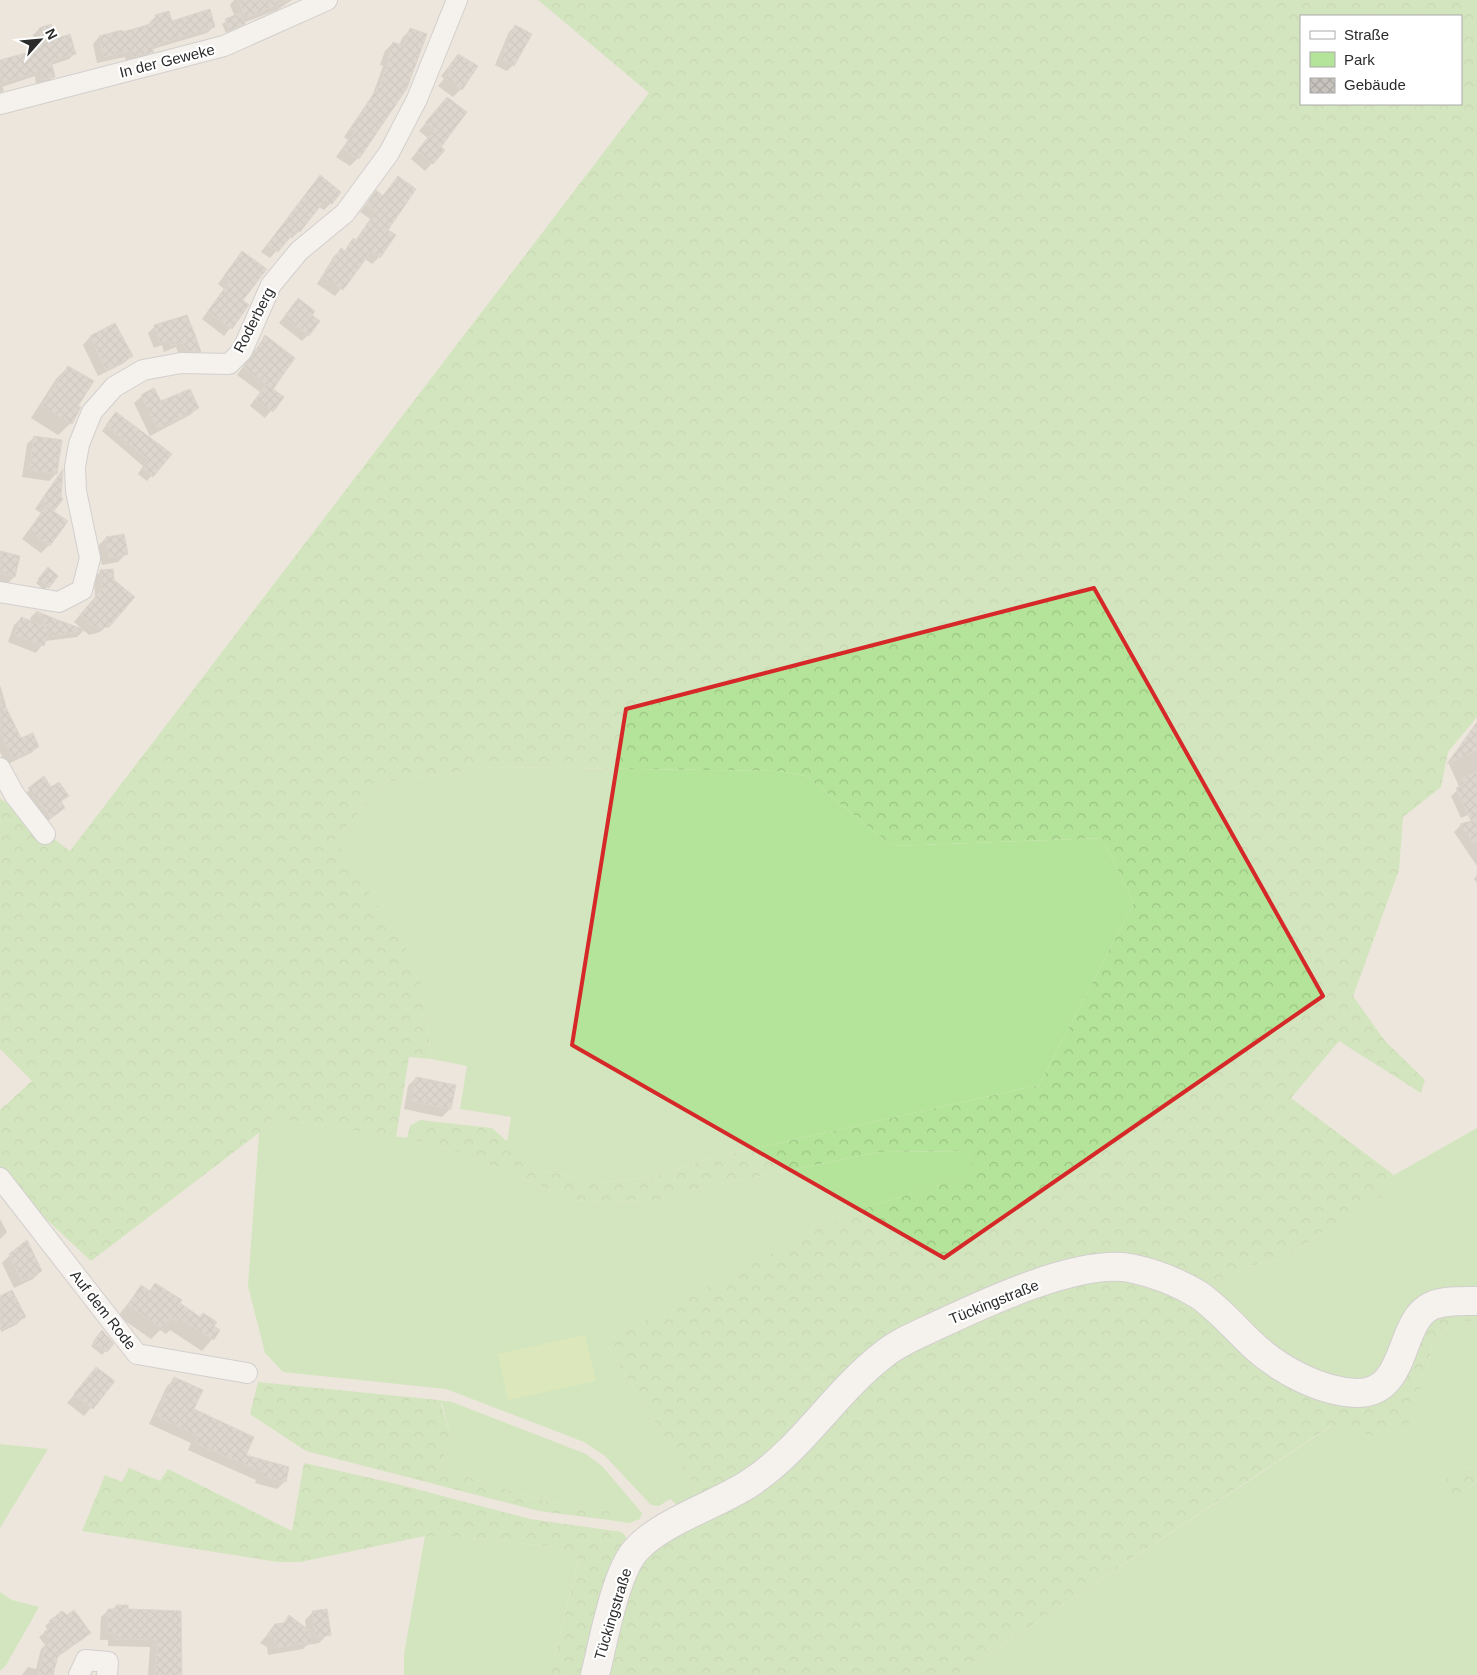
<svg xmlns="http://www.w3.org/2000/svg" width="1477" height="1675" font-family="Helvetica,sans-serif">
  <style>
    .green { fill: #b4e499 }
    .forest { fill: url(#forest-crowns); fill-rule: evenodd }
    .pitch { fill: #c8eb95 }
    .shadow { fill: #0003 }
    .building { fill: url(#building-cross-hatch); stroke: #c8c2b7 }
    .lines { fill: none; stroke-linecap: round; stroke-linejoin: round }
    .street-casing { stroke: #b1b4bf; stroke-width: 22 }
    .secondary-casing { stroke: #b1b4bf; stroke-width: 30 }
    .street { stroke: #fff; stroke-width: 20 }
    .secondary { stroke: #fff; stroke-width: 28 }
    .marked { fill: none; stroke: #d62828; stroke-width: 4; stroke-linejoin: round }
    .labels { text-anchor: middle; stroke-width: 4.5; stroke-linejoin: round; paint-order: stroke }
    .street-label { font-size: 15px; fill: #2b2b2b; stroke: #fff }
  </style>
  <defs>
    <pattern id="forest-crowns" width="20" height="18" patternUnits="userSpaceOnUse" patternTransform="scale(1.25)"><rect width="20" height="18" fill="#b4e499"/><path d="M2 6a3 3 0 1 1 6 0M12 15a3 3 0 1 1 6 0" fill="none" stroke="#9bc484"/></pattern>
    <pattern id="building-cross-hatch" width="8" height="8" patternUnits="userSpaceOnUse" patternTransform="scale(1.25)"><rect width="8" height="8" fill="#c8c3bd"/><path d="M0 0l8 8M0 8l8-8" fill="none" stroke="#aca8a3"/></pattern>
  </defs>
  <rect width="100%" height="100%" fill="#ede6dd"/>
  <!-- green -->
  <g class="green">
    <polygon points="491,767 779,771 806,776 892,846 1102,838 1134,903 1039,1085 707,1159 656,1176 600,1183 539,1170 507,1142 511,1117 460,1109 467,1066 431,1059 425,995 335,840 385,782"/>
    <polygon points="273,1118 407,1138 461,1153 575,1200 603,1202 654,1201 701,1188 879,1152 968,1151 976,1173 872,1206 605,1342 696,1488 691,1506 677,1505 670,1499 659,1506 651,1505 605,1456 584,1442 446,1389 283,1372 265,1353 248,1286 259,1133"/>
    <polygon points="1477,1128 1477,1295 1382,1371 1356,1384 1282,1358 1207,1292 1247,1267 1285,1257 1388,1192 1394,1175"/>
    <polygon points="1477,1320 1477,1466 1457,1470 1463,1492 1477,1481 1477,1675 958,1675 1331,1426 1353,1433 1427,1370 1432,1345 1447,1329 1468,1321"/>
    <polygon points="438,1400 452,1402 586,1454 602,1466 642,1513 640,1519 629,1523 609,1520 609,1511 544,1501 439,1468 451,1438 442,1404"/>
    <polygon points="0,1444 48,1449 0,1528"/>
    <polygon points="425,1536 452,1536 556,1547 579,1558 550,1675 404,1675 404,1654"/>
    <polygon points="0,1592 12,1600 39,1607 6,1665 0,1671"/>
  </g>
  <!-- forest -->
  <g class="forest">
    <path d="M538 0H1477V717L1448 752 1441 787 1403 817 1399 870 1353 996 1385 1041 1425 1080 1421 1093 1339 1041 1291 1098 1394 1175 1388 1192 1285 1257 1247 1267 1207 1292 1255 1347 1357 1393 1433 1315 1477 1310V1320L1468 1321 1447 1329 1432 1345 1427 1370 1409 1423 1378 1436 1353 1433 1330 1426 958 1675H550L579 1559 556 1547 452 1536H425L300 1562H278L82 1531 105 1475 122 1482 129 1468 160 1481 168 1469 292 1531 304 1463 397 1484 530 1519 622 1532 630 1543 688 1516 696 1488 605 1342 821 1227 872 1206 975 1173 968 1151 879 1152 701 1188 654 1201 603 1202 575 1200 461 1153 407 1138 410 1126 420 1120 492 1128 539 1170 600 1183 656 1176 707 1159 1039 1085 1134 903 1102 838 892 846 806 776 779 771 491 767 385 782 335 840 415 963 425 995 431 1059 409 1057 396 1137 273 1118 259 1133 91 1261 0 1176V1110L32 1081 0 1049V798L70 851 649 93ZM1301 16H1461V104H1301Z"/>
    <polygon points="258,1382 438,1400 441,1404 451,1438 439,1468 544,1501 610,1511 609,1520 539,1511 306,1451 250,1414"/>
    <polygon points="1477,1466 1477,1481 1463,1492 1451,1496 1438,1486 1457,1470"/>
  </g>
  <!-- pitch -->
  <polygon class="pitch" points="585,1335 596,1381 508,1400 498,1354"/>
  <!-- shadow -->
  <g class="shadow">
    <polygon points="234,0 292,0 277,10 243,23 239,27 226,33 222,24 235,17 230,5"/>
    <polygon points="156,16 171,22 214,27 207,33 153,49 146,58 126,63 125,57 97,63 93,44 99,37 121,32 122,34 150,25 149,23"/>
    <polygon points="50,26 54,41 75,53 69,59 51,65 53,77 47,83 36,85 35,76 2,87 4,90 0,94 0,61 31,53 29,45 35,40 33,35 39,29"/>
    <polygon points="515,26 513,65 507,71 495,65 509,32"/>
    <polygon points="410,30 406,88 358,158 350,166 336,157 348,140 344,137 373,94 383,66 380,65 385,51 393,43 399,46 402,38"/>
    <polygon points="458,55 461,89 453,97 438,86 444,79 441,76"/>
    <polygon points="447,98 432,163 425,171 411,159 428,138 419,131"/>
    <polygon points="320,177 331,203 324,210 319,207 299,231 292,238 289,237 270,258 261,252"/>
    <polygon points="398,178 379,257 372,264 365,259 335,296 317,284 334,256 341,250 344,252 355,241 370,219 360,212 370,199 376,192 382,196"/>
    <polygon points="242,252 242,300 248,305 224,336 202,319 224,289 218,284"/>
    <polygon points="293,306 310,315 308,335 302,341 279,323"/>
    <polygon points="187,317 200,351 194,357 180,357 176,347 164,352 162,345 154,348 148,333 154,327"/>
    <polygon points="114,325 132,356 124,363 98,376 83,345 90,337"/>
    <polygon points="265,336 271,389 282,397 265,418 250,406 260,392 237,375"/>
    <polygon points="68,367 77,406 71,423 58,435 31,418 56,379"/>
    <polygon points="142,396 160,403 198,408 190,415 150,436 134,403"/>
    <polygon points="111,419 170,454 147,481 138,474 143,466 102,431"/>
    <polygon points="34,437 60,441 56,474 49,481 22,477 27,444"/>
    <polygon points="62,471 59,498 52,512 49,545 41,553 22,539 41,513 35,509"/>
    <polygon points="106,538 126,554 118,562 102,565 98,546"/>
    <polygon points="0,552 14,577 6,585 0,583"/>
    <polygon points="101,571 108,625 100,632 89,635 74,622 95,597 94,578"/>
    <polygon points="45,572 48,587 44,590 36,583"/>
    <polygon points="36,612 83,631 77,637 45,641 36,653 8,642 14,625 21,618 32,622 30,618"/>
    <polygon points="0,685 6,705 4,707 21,739 38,747 31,753 6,765 0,752"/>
    <polygon points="1472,732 1477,742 1477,811 1461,818 1451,796 1459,789 1458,784 1448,762"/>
    <polygon points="44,778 51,788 67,796 60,803 64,808 43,825 21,797"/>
    <polygon points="1475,821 1477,824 1477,866 1454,832 1461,825"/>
    <polygon points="1477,875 1477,883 1474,879"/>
    <polygon points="416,1078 450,1109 442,1117 404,1109 408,1086"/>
    <polygon points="0,1219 7,1232 0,1239"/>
    <polygon points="10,1255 41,1271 33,1279 14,1288 2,1263"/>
    <polygon points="155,1284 178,1304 219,1331 202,1351 170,1330 166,1334 160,1330 151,1339 118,1316 141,1287 148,1292"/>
    <polygon points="0,1297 24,1317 16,1325 1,1332"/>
    <polygon points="99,1336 112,1344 102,1355 91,1346"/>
    <polygon points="96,1369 113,1382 84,1416 67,1403"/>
    <polygon points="175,1379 192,1410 244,1456 285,1481 277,1489 255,1483 256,1480 188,1450 191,1443 149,1424 167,1386"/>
    <polygon points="116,1606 127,1610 180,1612 180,1675 148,1675 150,1647 108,1646 108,1640 100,1640 101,1617 108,1610 112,1610"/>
    <polygon points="62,1612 84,1638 56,1658 51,1675 22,1675 28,1667 36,1669 41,1649 45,1645 39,1637 48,1630 45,1626"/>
    <polygon points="313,1612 327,1635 319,1643 307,1645 303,1649 268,1655 267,1647 260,1643 276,1625 282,1624 289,1617 306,1629 305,1620"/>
  </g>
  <!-- building -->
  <g class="building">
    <polygon points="238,0 288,0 246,18"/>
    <polygon points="210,9 215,27 161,43 152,48 154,52 133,57 131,51 104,57 99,36 122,30 123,32 157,22 155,15 169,11 172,21"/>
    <polygon points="240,13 245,24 229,31 225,19"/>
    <polygon points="51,24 55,39 70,34 76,54 51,61 55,77 42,80 40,71 0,84 0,60 37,50 35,38 41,37 39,28"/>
    <polygon points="515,25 532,34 514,66 500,58"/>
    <polygon points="410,28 427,34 407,88 359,159 343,149 355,131 351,128 380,85 390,58 388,57 393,42 404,46"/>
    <polygon points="458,54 478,66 462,90 445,78 451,70 448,68"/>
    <polygon points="447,97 467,112 441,147 445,150 433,164 417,151 435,129 425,123"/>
    <polygon points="320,175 341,192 332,204 325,200 300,232 296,230 278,252 267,245"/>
    <polygon points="398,176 416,189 388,230 396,235 380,258 371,252 343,290 323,277 341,248 345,251 353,238 356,240 376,212 366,205 376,190 383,196"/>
    <polygon points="242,251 267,269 243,300 249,305 232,329 208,311 230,281 224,276"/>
    <polygon points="298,298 315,311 312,315 320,321 309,336 284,317"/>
    <polygon points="187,315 196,337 201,352 186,351 183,342 171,346 168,340 160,343 154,325"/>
    <polygon points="115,323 133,356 106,370 90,336"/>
    <polygon points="265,335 295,358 273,389 284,397 273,412 256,399 266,384 243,367 253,356"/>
    <polygon points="68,366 94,381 78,406 81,407 72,424 42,406"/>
    <polygon points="154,388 161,401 190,389 199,408 158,429 141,395"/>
    <polygon points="116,412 172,454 153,477 142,468 148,460 106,425"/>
    <polygon points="34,436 62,440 57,474 29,470"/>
    <polygon points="63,469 61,497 63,499 54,511 40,502"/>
    <polygon points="46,506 68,521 50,546 29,531"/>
    <polygon points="124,534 128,554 109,558 106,537"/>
    <polygon points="0,551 20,556 15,577 0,573"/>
    <polygon points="48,567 58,576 49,588 38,579"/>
    <polygon points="113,569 114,580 135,597 109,627 96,628 80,615 102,589 100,570"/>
    <polygon points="36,611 58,620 85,630 53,636 50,631 44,646 14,635 21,617 47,627"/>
    <polygon points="0,695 21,738 33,733 39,747 13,759 0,732"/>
    <polygon points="1477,722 1477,750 1447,764"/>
    <polygon points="1477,772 1477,848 1460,824 1471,821 1456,788 1465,784 1462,778"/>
    <polygon points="44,776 51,787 59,782 69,796 61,801 65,808 51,818 28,788"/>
    <polygon points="416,1077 456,1085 451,1109 411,1101"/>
    <polygon points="27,1240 42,1271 22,1281 9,1254"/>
    <polygon points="155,1283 182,1300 180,1303 200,1317 203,1313 217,1322 214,1326 220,1330 214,1340 181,1319 178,1323 170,1318 163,1329 128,1305 141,1285 150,1291"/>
    <polygon points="12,1290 26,1317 0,1330 0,1296"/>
    <polygon points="102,1330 114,1344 107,1352 93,1342"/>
    <polygon points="96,1367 115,1381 93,1409 74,1394"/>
    <polygon points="174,1377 203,1390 194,1409 254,1437 246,1455 289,1467 286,1482 262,1476 263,1472 195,1443 198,1436 156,1416"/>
    <polygon points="116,1605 128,1605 128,1609 181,1611 182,1675 155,1675 157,1640 115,1639 115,1633 107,1633 108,1609 116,1609"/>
    <polygon points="327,1609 331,1635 316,1638 312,1611"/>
    <polygon points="74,1610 91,1633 58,1656 53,1675 38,1675 46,1642 49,1640 44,1632 53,1625 49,1621 62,1611 67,1615"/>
    <polygon points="289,1615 310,1631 312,1642 276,1648 274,1639 267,1635 275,1624 284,1623"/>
  </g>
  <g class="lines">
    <defs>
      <g id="street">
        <polyline points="0,104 224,46 327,0"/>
        <polyline points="0,592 59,602 82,590 90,558 76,491 75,467 79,444 92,412 114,387 143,370 181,363 229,364 242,351 271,285 299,251 345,213 389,153 417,99 457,0"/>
        <polyline points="0,768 14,794 45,834"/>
        <polyline points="0,1178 137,1354 247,1373"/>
        <polyline points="79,1675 86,1660 108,1662 107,1675"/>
      </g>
      <path id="secondary" d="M595 1675C603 1644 615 1573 636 1550 662 1521 717 1505 750 1483 802 1449 834 1393 883 1355 898 1342 920 1334 938 1325 985 1303 1078 1259 1130 1268 1154 1273 1178 1282 1199 1295 1219 1309 1236 1329 1254 1346 1280 1370 1321 1392 1357 1393 1409 1393 1397 1323 1431 1306 1445 1300 1463 1301 1477 1301"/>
    </defs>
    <!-- street casing -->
    <use href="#street" class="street-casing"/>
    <!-- secondary casing -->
    <use href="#secondary" class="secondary-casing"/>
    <!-- street -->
    <use href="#street" class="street"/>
    <!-- secondary -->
    <use href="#secondary" class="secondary"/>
  </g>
  <!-- marked area -->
  <path d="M0 0H1477V1675H0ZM1094 588 1323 996 944 1258 572 1045 626 709Z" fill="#ede6dd" fill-opacity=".55" fill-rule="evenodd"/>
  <path class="marked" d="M1094 588 1323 996 944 1258 572 1045 626 709Z"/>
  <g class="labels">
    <!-- street labels -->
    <g class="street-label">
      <text transform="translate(167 61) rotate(-14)" y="5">In der Geweke</text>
      <text transform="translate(254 320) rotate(-63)" y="5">Roderberg</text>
      <text transform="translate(994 1302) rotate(-22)" y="5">Tückingstraße</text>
      <text transform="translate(103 1310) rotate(52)" y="5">Auf dem Rode</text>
      <text transform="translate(613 1614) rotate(-73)" y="5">Tückingstraße</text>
    </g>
  </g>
  <!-- legend -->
  <rect x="1300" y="15" width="162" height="90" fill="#ffffff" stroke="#aaaaaa"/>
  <rect x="1310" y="31" width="25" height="8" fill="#ffffff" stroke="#aaaaaa"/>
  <text x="1344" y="40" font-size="15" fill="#2b2b2b">Straße</text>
  <rect x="1310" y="52" width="25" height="15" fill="#b4e499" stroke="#aaaaaa"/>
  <text x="1344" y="65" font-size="15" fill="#2b2b2b">Park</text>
  <rect x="1310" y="78" width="25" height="15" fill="url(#building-cross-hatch)" stroke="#aaaaaa"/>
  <text x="1344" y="90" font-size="15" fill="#2b2b2b">Gebäude</text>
  <!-- north arrow -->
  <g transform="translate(40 40) rotate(63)" stroke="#ffffff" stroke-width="4" paint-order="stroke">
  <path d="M0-4L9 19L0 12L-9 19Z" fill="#2b2b2b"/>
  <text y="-8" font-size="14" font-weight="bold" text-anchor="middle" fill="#2b2b2b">N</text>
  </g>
</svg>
